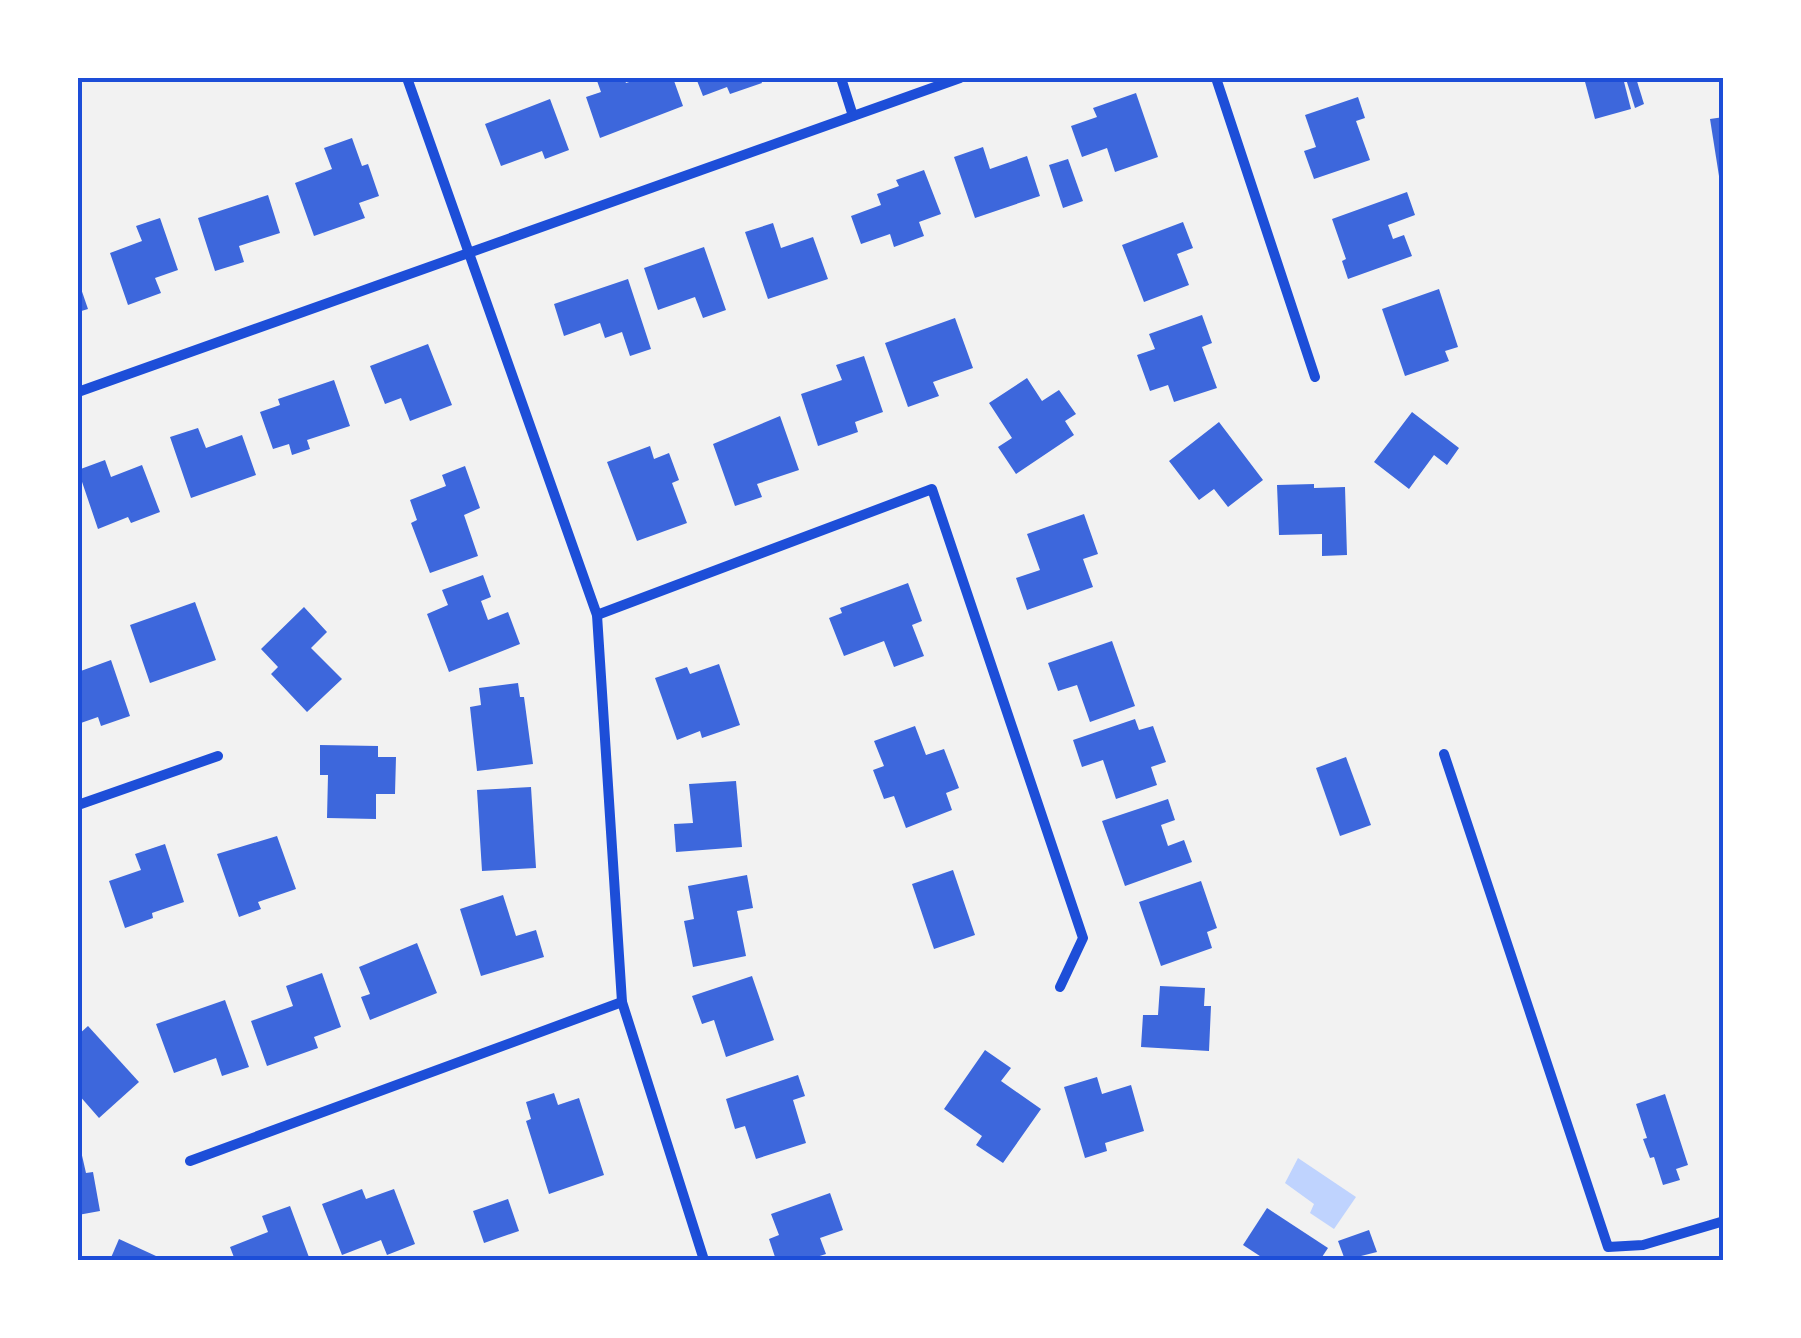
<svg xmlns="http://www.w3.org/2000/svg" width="1801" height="1338" font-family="Karla,sans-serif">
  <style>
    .water { fill: #bfd3fe }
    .building { fill: #3d67dc }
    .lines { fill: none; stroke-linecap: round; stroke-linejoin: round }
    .minor { stroke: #1d4ed8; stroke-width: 10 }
    .neatline { fill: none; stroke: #1d4ed8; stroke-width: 4 }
  </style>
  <rect width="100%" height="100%" fill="#f2f2f2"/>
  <!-- water -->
  <polygon class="water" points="1298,1158 1356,1197 1334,1229 1310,1213 1314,1204 1285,1183"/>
  <!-- building -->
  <g class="building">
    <polygon points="596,78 624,78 626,83 642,78 673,78 683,106 600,138 586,97 601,92"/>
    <polygon points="696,78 760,78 762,83 730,94 727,87 703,96"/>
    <polygon points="1584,78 1623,78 1631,109 1595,119"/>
    <polygon points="1636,78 1644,104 1635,108 1626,79"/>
    <polygon points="1136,93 1158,157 1115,172 1107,148 1082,157 1071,126 1097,117 1093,108"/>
    <polygon points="1358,97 1365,118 1356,121 1370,160 1314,179 1304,151 1316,147 1305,115"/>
    <polygon points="550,99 569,150 545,159 542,151 501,166 485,124"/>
    <polygon points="1724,117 1724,175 1719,176 1710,119"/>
    <polygon points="352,138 362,166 368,164 379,196 359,203 365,218 314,236 295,183 332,169 324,148"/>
    <polygon points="983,147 990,169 1027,156 1040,196 975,218 954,157"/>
    <polygon points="1068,159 1083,201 1063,208 1049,165"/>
    <polygon points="924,170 941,214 919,222 924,236 894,247 890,234 861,244 851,216 881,205 877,194 899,186 896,180"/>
    <polygon points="1407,192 1415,215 1388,225 1393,239 1404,235 1412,256 1348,279 1342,261 1346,259 1332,219"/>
    <polygon points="268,195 280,233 239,246 244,262 215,271 198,218"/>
    <polygon points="160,218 178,270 155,278 161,293 128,305 110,253 142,241 136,226"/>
    <polygon points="1183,222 1193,248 1177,254 1189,285 1144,302 1122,245"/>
    <polygon points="773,223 781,248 813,237 828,279 768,299 745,232"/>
    <polygon points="704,247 726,310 703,318 695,297 658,310 644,268"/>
    <polygon points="628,279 651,349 630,356 622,332 605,338 600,323 564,336 554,304"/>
    <polygon points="78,280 88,309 78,312"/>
    <polygon points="1439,289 1458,347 1445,351 1449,361 1405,376 1382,309"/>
    <polygon points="1202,315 1212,343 1202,347 1217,388 1174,402 1168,385 1150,391 1137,355 1155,349 1149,334"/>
    <polygon points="955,318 973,368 933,382 939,396 908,407 885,343"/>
    <polygon points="428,344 452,405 410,421 401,398 385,404 370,366"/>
    <polygon points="864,356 883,412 855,422 858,432 818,446 801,394 842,380 836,365"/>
    <polygon points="1027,378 1042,401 1059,390 1076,414 1065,421 1074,435 1016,474 998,447 1012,438 989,403"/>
    <polygon points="334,380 350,426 307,440 310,449 292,455 289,444 273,449 260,412 280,405 278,399"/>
    <polygon points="1412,412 1459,448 1447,465 1434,455 1409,489 1374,462"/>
    <polygon points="780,416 799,470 757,484 762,497 735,506 713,444"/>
    <polygon points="1219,422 1263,480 1228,507 1214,489 1199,500 1169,461"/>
    <polygon points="198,428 206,448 242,435 256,475 191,498 170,437"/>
    <polygon points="650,446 654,459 669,453 679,480 672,483 687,523 637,541 607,462"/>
    <polygon points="105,460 111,477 142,465 160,512 131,523 128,517 98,529 78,470"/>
    <polygon points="465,466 480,508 464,515 478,556 430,573 411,523 417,520 410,500 446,486 442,475"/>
    <polygon points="1314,484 1314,488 1345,487 1347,555 1322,556 1322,534 1279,535 1277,485"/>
    <polygon points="1084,514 1098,554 1083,559 1093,587 1027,610 1016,578 1040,570 1027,534"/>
    <polygon points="483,575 491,597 481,601 488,620 508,612 520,644 449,672 427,614 448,605 442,590"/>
    <polygon points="908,583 922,621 912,625 924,656 894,667 884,641 844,656 829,618 842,613 840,608"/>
    <polygon points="195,602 216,660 150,683 130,625"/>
    <polygon points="304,607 327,632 311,648 342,679 307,712 271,674 278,667 261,649"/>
    <polygon points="1112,641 1135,706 1090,722 1077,685 1058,691 1048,663"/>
    <polygon points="111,660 130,716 101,726 98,717 78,724 78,672"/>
    <polygon points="719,664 740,725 702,738 700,731 677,740 655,678 687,667 690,674"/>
    <polygon points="518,683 520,697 524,697 533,764 477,771 470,707 481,705 479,688"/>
    <polygon points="1135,719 1139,730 1153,726 1166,762 1151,767 1157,785 1116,799 1103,760 1082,767 1073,740"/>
    <polygon points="915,726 926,755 944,749 959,788 946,793 952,810 906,828 894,796 884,799 873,770 884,766 874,741"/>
    <polygon points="320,745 378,746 378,757 396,757 395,794 376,794 376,819 327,818 328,775 320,775"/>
    <polygon points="1346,757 1371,825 1340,836 1316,768"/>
    <polygon points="736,781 742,847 676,852 674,824 693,823 689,784"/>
    <polygon points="531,787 536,868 482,871 477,790"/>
    <polygon points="1168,799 1175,820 1161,825 1168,846 1184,840 1192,862 1125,886 1102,821"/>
    <polygon points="277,836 296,889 258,902 261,909 239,917 217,854"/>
    <polygon points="165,844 184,902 152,913 153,918 125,928 109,881 141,870 135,854"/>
    <polygon points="953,870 975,935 934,949 912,884"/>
    <polygon points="747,875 753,908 737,911 746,956 693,967 684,921 694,919 688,886"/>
    <polygon points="1201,881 1217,928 1207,932 1212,948 1161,966 1139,902"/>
    <polygon points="503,895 516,936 536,930 544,957 481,976 460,909"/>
    <polygon points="417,943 437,993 370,1020 361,997 370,994 359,967"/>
    <polygon points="322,973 341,1027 314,1037 318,1048 267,1066 251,1021 293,1006 286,986"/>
    <polygon points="752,976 774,1040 726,1057 714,1020 702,1024 692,996"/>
    <polygon points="1160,986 1205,988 1204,1006 1211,1006 1209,1051 1141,1047 1143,1015 1158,1015"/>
    <polygon points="225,1000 249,1067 222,1076 216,1058 174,1073 156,1024"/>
    <polygon points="88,1026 139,1082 99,1118 78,1094 78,1035"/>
    <polygon points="985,1050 1011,1068 1001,1081 1041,1109 1003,1163 976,1145 982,1136 944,1109"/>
    <polygon points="798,1075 805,1096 793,1100 806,1143 756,1159 745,1126 735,1129 726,1099"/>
    <polygon points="1097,1077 1102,1094 1131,1085 1144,1131 1105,1143 1107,1151 1085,1158 1064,1087"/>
    <polygon points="554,1093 558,1105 579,1098 604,1175 549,1194 526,1121 531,1119 526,1102"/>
    <polygon points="1665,1094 1688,1165 1676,1169 1680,1180 1663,1185 1654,1157 1650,1158 1643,1139 1647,1138 1636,1104"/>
    <polygon points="78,1138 86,1173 93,1172 100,1211 78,1215"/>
    <polygon points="362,1189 366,1199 394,1189 415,1244 387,1255 381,1240 342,1255 322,1204"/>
    <polygon points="830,1193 843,1230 820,1238 826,1254 807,1260 776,1260 769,1239 779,1235 771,1214"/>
    <polygon points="508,1199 519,1231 484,1243 473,1211"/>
    <polygon points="290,1206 310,1260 235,1260 230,1247 268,1232 262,1216"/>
    <polygon points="1267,1208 1328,1248 1320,1260 1266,1260 1243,1245"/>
    <polygon points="1369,1230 1377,1252 1345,1260 1338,1241"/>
    <polygon points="119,1239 156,1256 154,1260 110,1260"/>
  </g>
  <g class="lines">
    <!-- minor -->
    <g class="minor">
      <polyline points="407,78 597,615 622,1002 704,1260"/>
      <polyline points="841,78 853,116"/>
      <polyline points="1216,78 1315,377"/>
      <polyline points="78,392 960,78"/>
      <polyline points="597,615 932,489 1083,938 1060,987"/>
      <polyline points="1444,754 1608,1247 1643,1245 1724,1221"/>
      <polyline points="78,805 218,756"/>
      <polyline points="190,1161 622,1002"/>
    </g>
  </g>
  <!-- border -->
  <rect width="1801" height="1338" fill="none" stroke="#ffffff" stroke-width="160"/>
  <rect x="80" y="80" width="1641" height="1178" class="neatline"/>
</svg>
